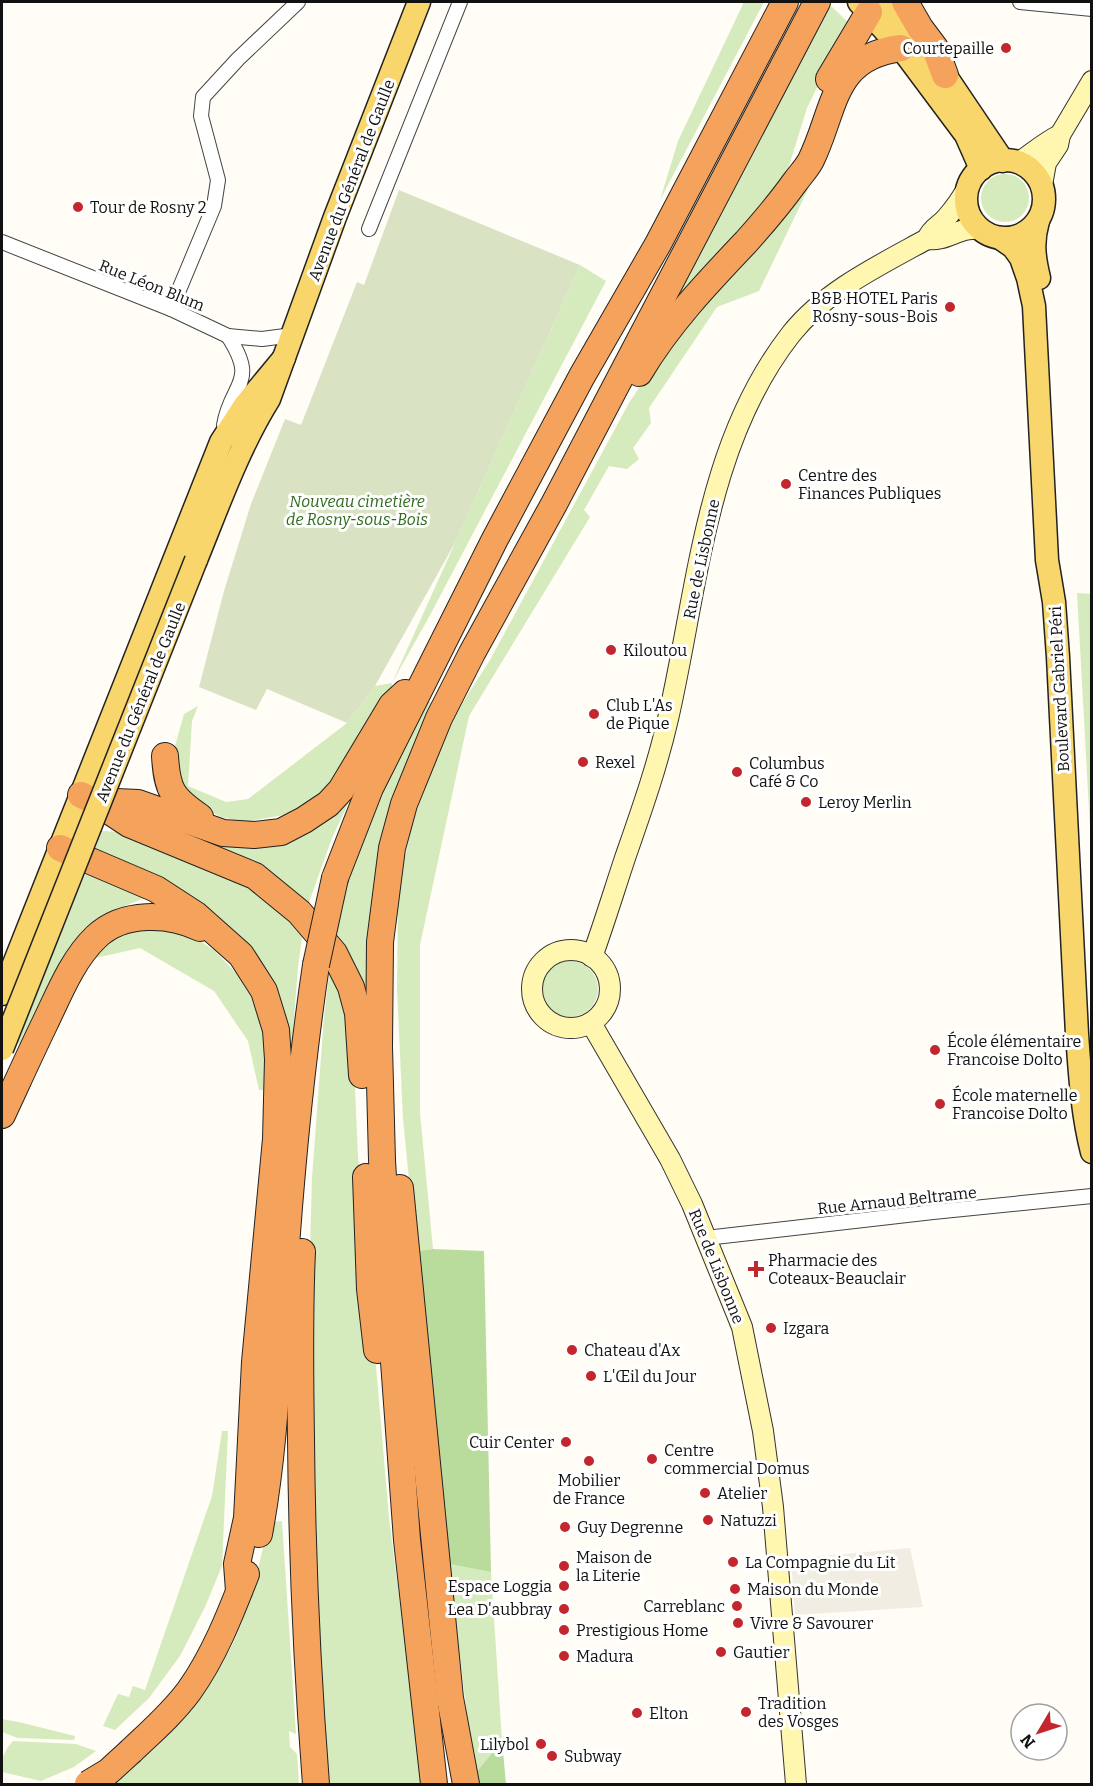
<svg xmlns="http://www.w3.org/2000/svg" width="1093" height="1786" font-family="Bitter,serif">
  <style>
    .green { fill: #d5ebbd }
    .forest { fill: #b9dc9c }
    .cemetery { fill: #d9e3c4 }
    .plaza { fill: #f1ede2 }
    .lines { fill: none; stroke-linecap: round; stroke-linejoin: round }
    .street-casing { stroke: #444; stroke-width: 16 }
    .secondary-casing { stroke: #333; stroke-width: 22 }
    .primary-casing { stroke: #222; stroke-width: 25 }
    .highway-casing { stroke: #222; stroke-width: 28 }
    .street { stroke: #fff; stroke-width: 14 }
    .secondary { stroke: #fff6b0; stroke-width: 20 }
    .primary { stroke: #f9d66b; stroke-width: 22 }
    .highway { stroke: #f5a25d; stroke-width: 26 }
    .primary-bridge-casing { stroke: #222; stroke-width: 25; stroke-linecap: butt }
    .highway-bridge-casing { stroke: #222; stroke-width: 28; stroke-linecap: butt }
    .primary-bridge { stroke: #f9d66b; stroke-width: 22 }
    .highway-bridge { stroke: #f5a25d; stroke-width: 26 }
    .poi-dot { fill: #c4262e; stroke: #fff; stroke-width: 2 }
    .labels { text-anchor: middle; stroke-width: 6; stroke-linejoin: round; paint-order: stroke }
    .poi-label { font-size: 16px; fill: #111; stroke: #fff; text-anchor: start }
    .street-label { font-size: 16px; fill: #111; stroke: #fff }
    .park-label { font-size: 16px; font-style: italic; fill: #2f6b1f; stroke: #fff }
  </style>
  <rect width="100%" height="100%" fill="#fffdf5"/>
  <!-- green -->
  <g class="green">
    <polygon points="744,2 764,2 660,200 678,141"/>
    <polygon points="830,5 853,27 826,69 807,108 788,169 768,207 663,318"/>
    <circle cx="1005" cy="198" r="24"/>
    <polygon points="813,179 759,291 717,307 649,408 651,423 633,448 639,459 627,469 609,466 584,510 590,517 469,716 420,945 420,1113 433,1249 416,1251 403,1119 397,990 398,888 413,821 441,743 456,713 490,660 629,403 658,359"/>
    <polygon points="580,265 606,281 429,617 392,683 391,698 341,776 315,802 290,814 244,822 221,817 179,795 171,760 184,714 198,706 192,721 188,786 226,802 248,799 347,723 375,686 392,683"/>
    <polygon points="1077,593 1091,594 1091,846"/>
    <path d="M427 700 431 703C405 763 380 823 374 888 370 926 371 965 368 1004L336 937 347 881 366 823Z"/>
    <polygon points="357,785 332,838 308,905 266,870 216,844 238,846"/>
    <polygon points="102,831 121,832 244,885 275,905 303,930 298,967 291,1056 277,996 260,963 239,936 208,913 94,852"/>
    <path d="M86 872 144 898C131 904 117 908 105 915 62 942 46 1001 26 1045L16 1043Z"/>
    <polygon points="130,929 182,930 214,950 237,974 258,1008 265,1046 267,1090 259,1090 248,1041 214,991 140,948 91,959 98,945"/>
    <circle cx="570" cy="989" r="28"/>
    <polygon points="330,967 352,1023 358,1156 389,1518 423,1784 321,1784 307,1355 312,1178 324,1017"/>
    <polygon points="222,1431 228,1431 222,1566 205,1607 180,1656 149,1698 115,1730 103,1726 118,1694 129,1697 133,1686 145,1690 212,1496"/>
    <path d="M282 1521 296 1734 289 1731 290 1747 297 1754 299 1784H110C159 1752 200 1704 228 1653 249 1615 259 1564 269 1522Z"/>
    <polygon points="449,1564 491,1572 502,1741 474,1775"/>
    <polygon points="2,1719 23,1723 75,1736 74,1740 18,1738 2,1732"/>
    <path d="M13 1741 76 1744 96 1751 74 1767 41 1781 2 1772C1 1759 4 1751 13 1741Z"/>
  </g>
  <!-- forest -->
  <g class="forest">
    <polygon points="433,1249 484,1251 491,1572 449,1564 416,1251"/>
    <polygon points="502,1741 506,1784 476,1784 474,1775"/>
  </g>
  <!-- cemetery -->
  <polygon class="cemetery" points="399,190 580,265 456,541 375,686 347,723 267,689 256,710 199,687 224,591 251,504 285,419 301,425 357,282 364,285"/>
  <!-- plaza -->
  <polygon class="plaza" points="910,1548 923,1607 795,1615 791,1559"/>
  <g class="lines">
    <defs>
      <g id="street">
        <polyline points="1020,2 1092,9"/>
        <polyline points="369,229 460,2"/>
        <polyline points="2,242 171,309 228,336 262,339 293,335"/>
        <polyline points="171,309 214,206 218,180 201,116 203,97 238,59 298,2"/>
        <path d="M224 425C231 382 259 384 228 336"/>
        <polyline points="706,1238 933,1212 1092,1196"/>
      </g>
      <g id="secondary">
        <path d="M1018 163C1032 154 1046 141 1060 135"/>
        <polyline points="1042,185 1046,163 1058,145 1060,135 1092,81"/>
        <path d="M927 239C947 242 959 226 981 229"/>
        <circle cx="571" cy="989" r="39"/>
        <path d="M592 957C604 924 614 891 625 858 641 812 657 767 668 719 698 589 705 444 791 334 825 291 880 265 927 239 933 226 939 227 947 217 956 207 963 196 970 184"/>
        <polyline points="591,1023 670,1159 692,1204 742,1327 763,1431 773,1507 796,1784"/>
      </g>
      <g id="primary">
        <polyline points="859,2 901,48 966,135 981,169"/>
        <polyline points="887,2 945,75 1003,161"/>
        <circle cx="1005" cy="199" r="39"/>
        <path d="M1038 221C1032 242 1034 257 1039 278"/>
        <path d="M1000 238 1013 247 1021 258 1028 278 1034 306 1047 560 1054 602 1058 657 1077 1034C1080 1074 1082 1113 1092 1152"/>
        <path d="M196 560C218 506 238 449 269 399L335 217 419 2"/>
        <polyline points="2,994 221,442 245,405 284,358"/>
      </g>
      <g id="highway">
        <polyline points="905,2 920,28 935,48 945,75"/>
        <polyline points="829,79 869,12"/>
        <path d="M639 373C668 324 707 283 746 242 763 223 780 203 795 182 800 175 807 168 811 160 836 109 831 57 901 48"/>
        <path d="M165 756C167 790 172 798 200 817"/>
        <polyline points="81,795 94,801 129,824 255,876 299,912 334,953 351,987 358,1013 362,1075"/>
        <polyline points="96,801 138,803 223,833 254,835 281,832 304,820 328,804 341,790 392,705 405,693"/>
        <polyline points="60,848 156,889 196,915 241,955 264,991 276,1030 278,1059 276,1139 255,1362 247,1518 237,1564 239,1591"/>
        <polyline points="335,878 370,788 495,539 582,376 658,244 785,2"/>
        <path d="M2 1115C16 1085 30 1054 45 1023 59 994 72 960 96 937 123 911 169 913 200 928"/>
        <polyline points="366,1177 370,1289 377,1350"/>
        <polyline points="400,1188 450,1698 466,1784"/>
        <path d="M302 1252C299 1314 300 1377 301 1439 302 1554 307 1669 316 1784"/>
        <path d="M259 1534C274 1454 277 1372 283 1290 290 1181 300 1073 316 965"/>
        <path d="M131 1751C151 1732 172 1714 189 1691 214 1656 230 1615 246 1574"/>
        <polyline points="434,1784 407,1540 393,1348 382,1160 379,1046 380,942 392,848 404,804 439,718 472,653 554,504 817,2"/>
      </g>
    </defs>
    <!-- street casing -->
    <use href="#street" class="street-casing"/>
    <!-- secondary casing -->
    <use href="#secondary" class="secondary-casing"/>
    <!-- primary casing -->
    <use href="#primary" class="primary-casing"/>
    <!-- highway casing -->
    <use href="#highway" class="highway-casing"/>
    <!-- street -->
    <use href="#street" class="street"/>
    <!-- secondary -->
    <use href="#secondary" class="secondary"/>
    <!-- primary -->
    <use href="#primary" class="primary"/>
    <!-- highway -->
    <use href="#highway" class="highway"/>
    <defs>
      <polyline id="primary-bridge" points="2,1049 196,560"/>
      <g id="highway-bridge">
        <polyline points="316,965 335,878"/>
        <polyline points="88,1784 108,1772 131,1751"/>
      </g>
    </defs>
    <!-- primary-bridge casing -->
    <use href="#primary-bridge" class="primary-bridge-casing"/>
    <!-- highway-bridge casing -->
    <use href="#highway-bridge" class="highway-bridge-casing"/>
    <!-- primary-bridge -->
    <use href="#primary-bridge" class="primary-bridge"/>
    <!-- highway-bridge -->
    <use href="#highway-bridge" class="highway-bridge"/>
  </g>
  <!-- markers -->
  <g class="poi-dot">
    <circle cx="1006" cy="48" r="6"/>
    <circle cx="78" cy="207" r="6"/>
    <circle cx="950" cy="307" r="6"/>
    <circle cx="786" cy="484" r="6"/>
    <circle cx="611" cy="650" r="6"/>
    <circle cx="594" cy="714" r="6"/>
    <circle cx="583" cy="762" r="6"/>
    <circle cx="737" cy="772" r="6"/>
    <circle cx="806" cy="802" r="6"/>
    <circle cx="935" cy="1050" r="6"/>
    <circle cx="940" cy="1104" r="6"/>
    <path d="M753 1260h6v6h6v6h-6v6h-6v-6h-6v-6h6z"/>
    <circle cx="771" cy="1328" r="6"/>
    <circle cx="572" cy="1350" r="6"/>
    <circle cx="591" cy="1376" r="6"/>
    <circle cx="566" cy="1442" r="6"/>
    <circle cx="652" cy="1459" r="6"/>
    <circle cx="589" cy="1461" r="6"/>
    <circle cx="705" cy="1493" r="6"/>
    <circle cx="708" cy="1520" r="6"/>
    <circle cx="565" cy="1527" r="6"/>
    <circle cx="733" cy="1562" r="6"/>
    <circle cx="564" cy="1566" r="6"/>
    <circle cx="564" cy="1586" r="6"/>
    <circle cx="735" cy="1589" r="6"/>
    <circle cx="737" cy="1606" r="6"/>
    <circle cx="564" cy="1609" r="6"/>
    <circle cx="738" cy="1623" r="6"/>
    <circle cx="564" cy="1630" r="6"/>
    <circle cx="721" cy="1652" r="6"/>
    <circle cx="564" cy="1656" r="6"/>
    <circle cx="746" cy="1712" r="6"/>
    <circle cx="637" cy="1713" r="6"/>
    <circle cx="541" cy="1744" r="6"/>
    <circle cx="552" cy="1756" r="6"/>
  </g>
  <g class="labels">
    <!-- poi labels -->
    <g class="poi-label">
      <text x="994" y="54" text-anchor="end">Courtepaille</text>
      <text x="90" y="213">Tour de Rosny 2</text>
      <text x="938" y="304" text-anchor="end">B&amp;B HOTEL Paris<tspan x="938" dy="18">Rosny-sous-Bois</tspan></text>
      <text x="798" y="481">Centre des<tspan x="798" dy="18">Finances Publiques</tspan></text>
      <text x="623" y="656">Kiloutou</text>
      <text x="606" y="711">Club L'As<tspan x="606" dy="18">de Pique</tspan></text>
      <text x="595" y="768">Rexel</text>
      <text x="749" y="769">Columbus<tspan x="749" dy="18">Café &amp; Co</tspan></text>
      <text x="818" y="808">Leroy Merlin</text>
      <text x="947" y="1047">École élémentaire<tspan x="947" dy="18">Francoise Dolto</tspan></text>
      <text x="952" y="1101">École maternelle<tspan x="952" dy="18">Francoise Dolto</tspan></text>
      <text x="768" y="1266">Pharmacie des<tspan x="768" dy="18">Coteaux-Beauclair</tspan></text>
      <text x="783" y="1334">Izgara</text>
      <text x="584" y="1356">Chateau d'Ax</text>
      <text x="603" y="1382">L'Œil du Jour</text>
      <text x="554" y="1448" text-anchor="end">Cuir Center</text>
      <text x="664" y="1456">Centre<tspan x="664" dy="18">commercial Domus</tspan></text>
      <text x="589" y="1486" text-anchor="middle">Mobilier<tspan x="589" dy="18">de France</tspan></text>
      <text x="717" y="1499">Atelier</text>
      <text x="720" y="1526">Natuzzi</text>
      <text x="577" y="1533">Guy Degrenne</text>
      <text x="576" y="1563">Maison de<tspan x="576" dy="18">la Literie</tspan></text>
      <text x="745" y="1568">La Compagnie du Lit</text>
      <text x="552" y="1592" text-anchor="end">Espace Loggia</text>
      <text x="747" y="1595">Maison du Monde</text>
      <text x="725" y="1612" text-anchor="end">Carreblanc</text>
      <text x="552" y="1615" text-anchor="end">Lea D'aubbray</text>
      <text x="750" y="1629">Vivre &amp; Savourer</text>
      <text x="576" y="1636">Prestigious Home</text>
      <text x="733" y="1658">Gautier</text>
      <text x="576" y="1662">Madura</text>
      <text x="758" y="1709">Tradition<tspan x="758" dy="18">des Vosges</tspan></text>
      <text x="649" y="1719">Elton</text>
      <text x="529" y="1750" text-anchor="end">Lilybol</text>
      <text x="564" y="1762">Subway</text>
    </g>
    <!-- street labels -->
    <g class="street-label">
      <text transform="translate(351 180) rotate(-69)" y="6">Avenue du Général de Gaulle</text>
      <text transform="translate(152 285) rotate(22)" y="6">Rue Léon Blum</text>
      <text transform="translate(701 559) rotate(-78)" y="6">Rue de Lisbonne</text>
      <text transform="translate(1059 689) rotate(-93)" y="6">Boulevard Gabriel Péri</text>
      <text transform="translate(140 702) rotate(-68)" y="6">Avenue du Général de Gaulle</text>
      <text transform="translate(897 1200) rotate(-6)" y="6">Rue Arnaud Beltrame</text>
      <text transform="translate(717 1266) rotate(68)" y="6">Rue de Lisbonne</text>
    </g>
    <!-- park labels -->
    <g class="park-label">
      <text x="357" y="507">Nouveau cimetière<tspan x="357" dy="18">de Rosny-sous-Bois</tspan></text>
    </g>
  </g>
  <!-- border -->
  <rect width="1093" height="1786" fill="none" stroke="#111111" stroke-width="6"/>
  <!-- north arrow -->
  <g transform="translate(1039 1732) rotate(231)"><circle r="28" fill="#ffffff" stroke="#a0a0a0" stroke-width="1.5"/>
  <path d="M0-4.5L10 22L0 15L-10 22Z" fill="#c4262e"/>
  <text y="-9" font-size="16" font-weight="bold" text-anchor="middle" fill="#111111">N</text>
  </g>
</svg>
